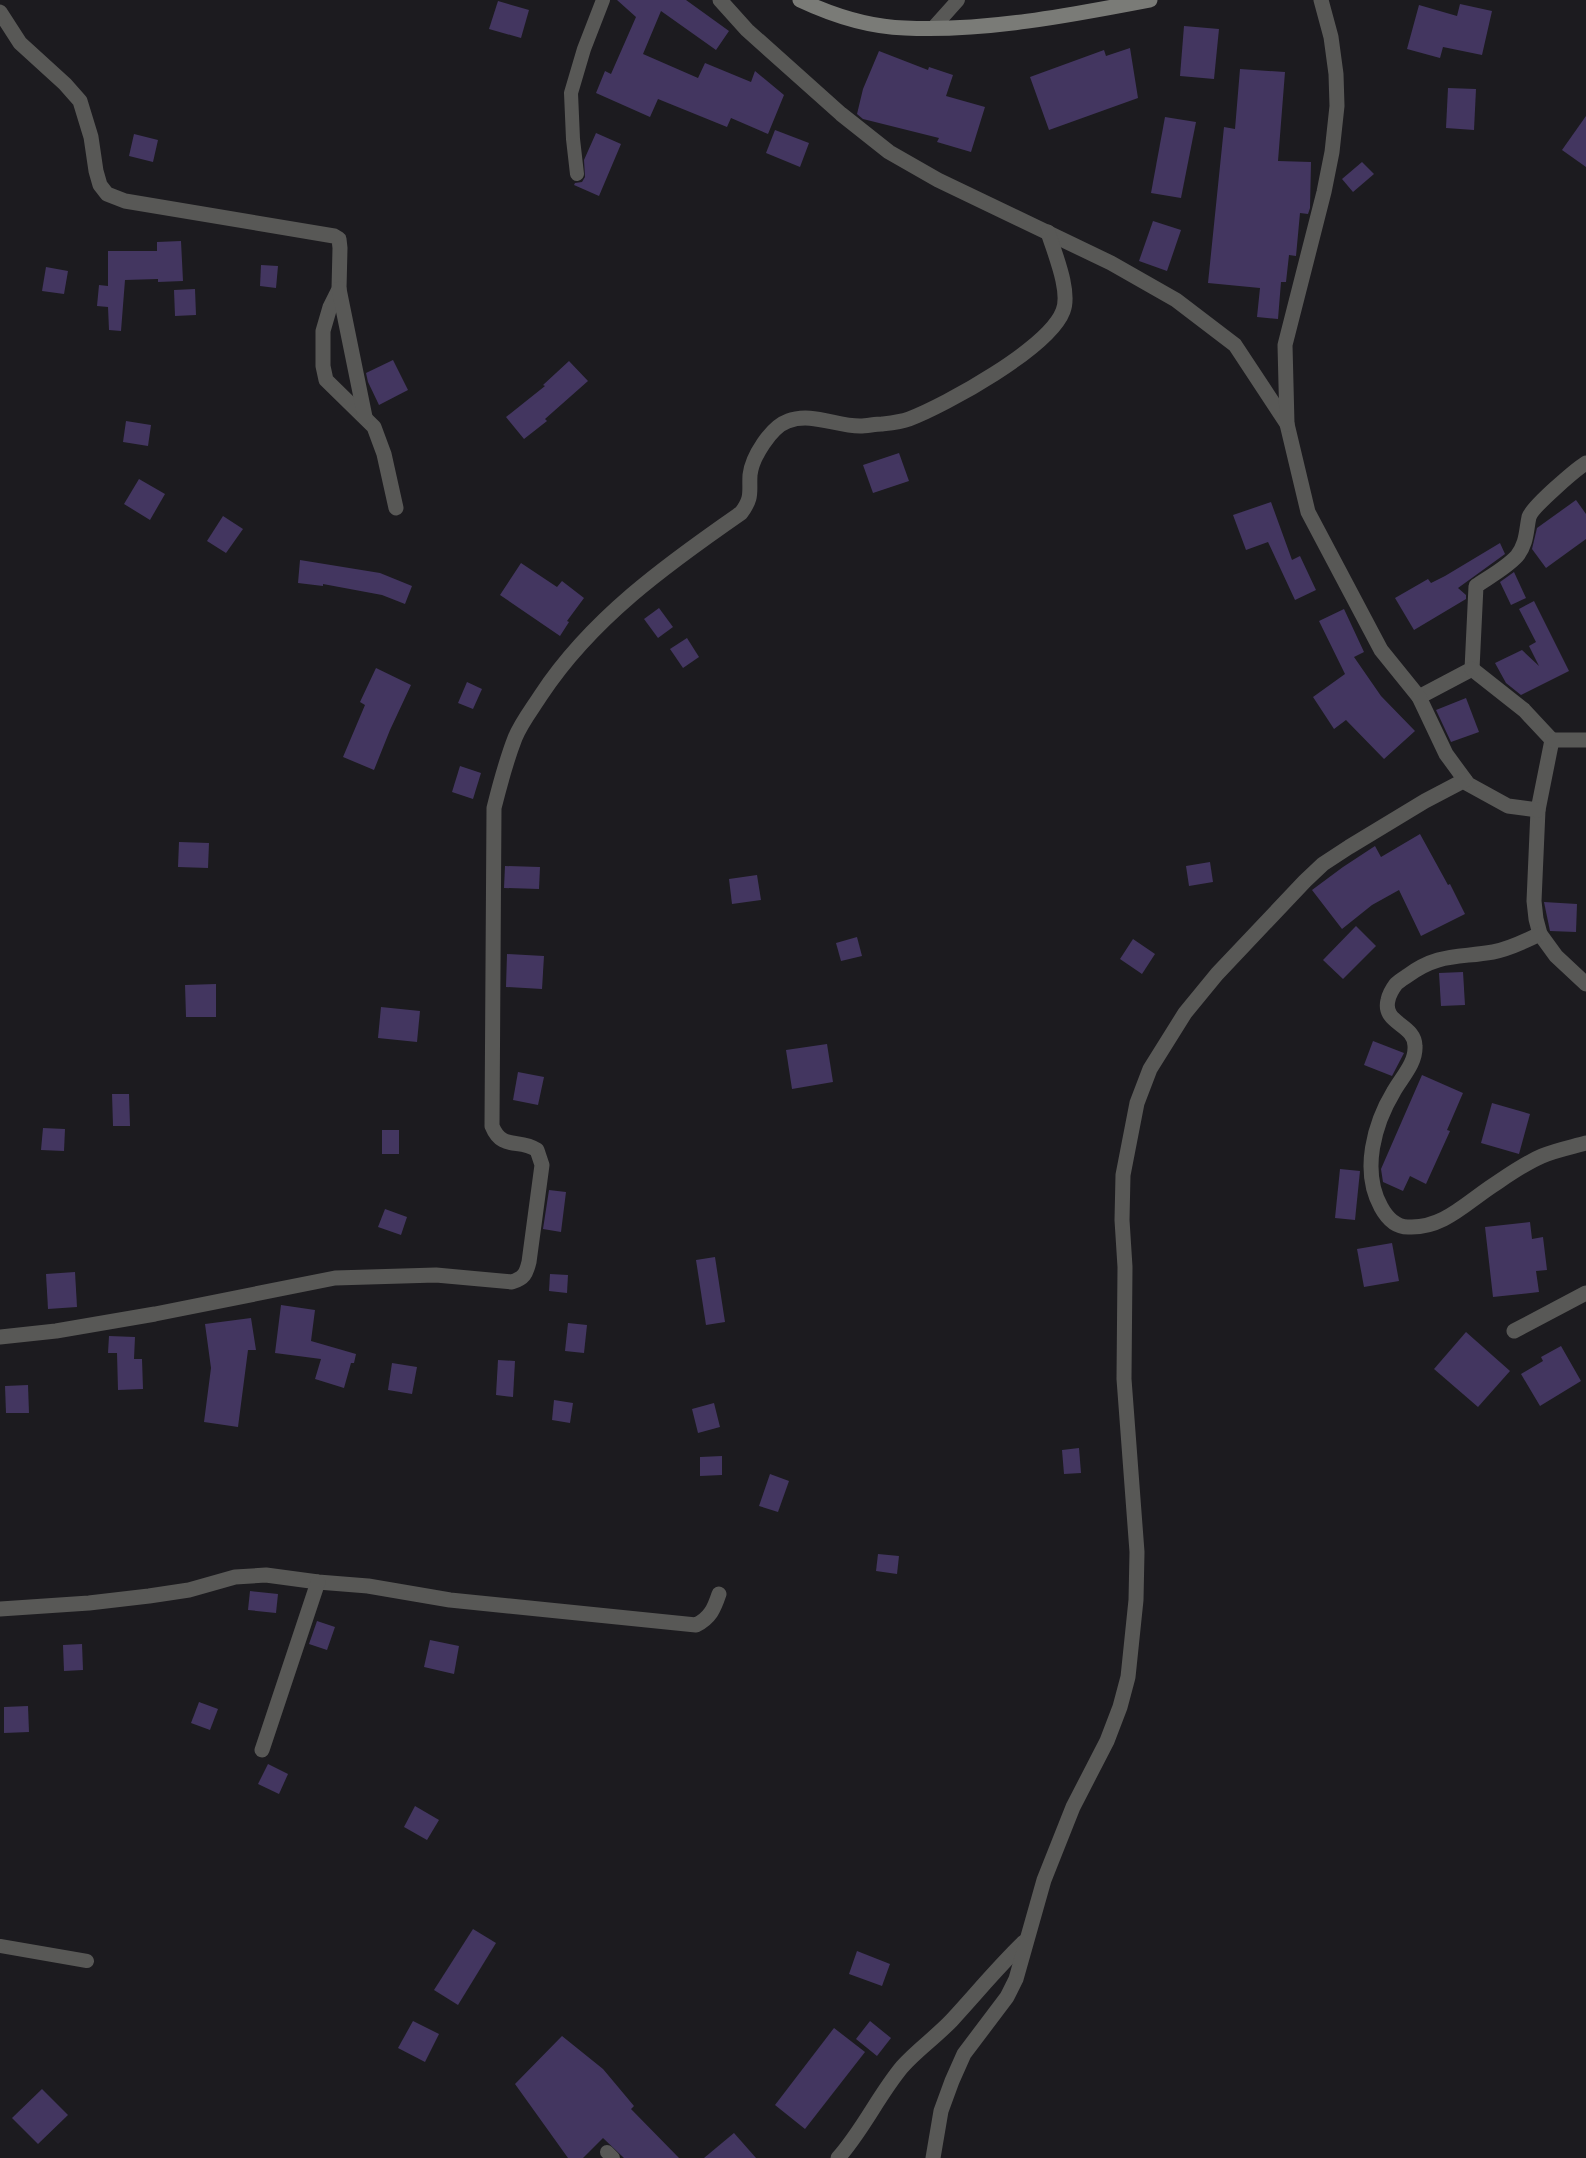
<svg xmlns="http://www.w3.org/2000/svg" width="1586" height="2158" font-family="'IBM Plex Sans',sans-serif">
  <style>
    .building { fill: #433660 }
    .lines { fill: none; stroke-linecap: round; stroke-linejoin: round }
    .lane { stroke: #585856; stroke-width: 14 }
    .street { stroke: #585856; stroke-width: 15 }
    .secondary { stroke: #7a7b77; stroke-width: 15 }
  </style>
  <rect width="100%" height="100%" fill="#1c1b1f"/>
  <!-- building -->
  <g class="building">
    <polygon points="617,0 686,0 729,31 716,50 661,11 643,54 698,78 705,63 751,82 755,71 784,95 768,134 731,118 727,127 658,99 650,117 596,93 605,71 611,74 636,17"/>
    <polygon points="498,1 529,10 521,38 489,29"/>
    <polygon points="1460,4 1492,11 1482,55 1443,47 1440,58 1407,49 1419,5 1457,16"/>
    <polygon points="1184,26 1219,29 1214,79 1180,76"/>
    <polygon points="1130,48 1138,98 1049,130 1030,77 1104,50 1106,56"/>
    <polygon points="879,51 928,70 929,67 953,75 946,96 985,107 971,152 937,142 939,138 863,119 857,114 863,89"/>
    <polygon points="1240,69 1285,72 1278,161 1311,162 1310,208 1308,214 1300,213 1296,256 1289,255 1286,282 1281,282 1278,319 1257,317 1260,288 1208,283 1224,127 1235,129"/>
    <polygon points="1448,88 1476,89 1474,130 1446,128"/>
    <polygon points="1586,116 1586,167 1562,150"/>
    <polygon points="1165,117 1196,122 1181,198 1151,193"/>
    <polygon points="775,130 809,143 800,167 766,153"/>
    <polygon points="596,133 621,144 599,196 574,185 575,183 582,182 585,177 584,160"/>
    <polygon points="134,134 158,140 153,162 129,156"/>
    <polygon points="1362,162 1374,174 1353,192 1342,179"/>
    <polygon points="1153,221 1181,230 1167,271 1139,261"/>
    <polygon points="181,241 183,281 158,282 158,279 125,280 121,331 109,330 108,307 97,306 99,285 108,286 108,251 157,251 157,242"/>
    <polygon points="261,265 278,266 276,288 260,286"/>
    <polygon points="46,267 68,271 64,294 42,291"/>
    <polygon points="195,289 196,315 175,316 174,290"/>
    <polygon points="393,360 408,390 379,405 368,382 366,373"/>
    <polygon points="569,361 588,381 545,419 547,421 524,439 506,417 545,386 543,385"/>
    <polygon points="126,421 151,425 148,446 123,442"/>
    <polygon points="899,453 909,481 873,493 863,465"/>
    <polygon points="139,479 165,494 150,520 124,504"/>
    <polygon points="1576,500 1586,514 1586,539 1546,568 1532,549 1537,528"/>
    <polygon points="1271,502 1292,560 1300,556 1316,590 1295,600 1268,542 1246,550 1233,515"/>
    <polygon points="223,516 243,529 226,553 207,541"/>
    <polygon points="1500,543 1505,554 1458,588 1466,595 1466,599 1414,630 1395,598 1428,579 1431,583 1445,576"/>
    <polygon points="300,560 380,573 412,586 405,604 382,595 323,584 323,586 298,583"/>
    <polygon points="521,563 557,587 562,581 584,598 567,621 569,622 560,636 500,595"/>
    <polygon points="1514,572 1526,598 1511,605 1500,582"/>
    <polygon points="1534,601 1569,671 1521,695 1506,683 1495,663 1522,650 1539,666 1529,646 1536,642 1519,609"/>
    <polygon points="659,608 673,627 658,638 644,619"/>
    <polygon points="1344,609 1364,652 1354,657 1381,696 1415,731 1384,759 1346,720 1334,729 1313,697 1345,674 1319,621"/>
    <polygon points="687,638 699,657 683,668 670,649"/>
    <polygon points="376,668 411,685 390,730 374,770 343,757 365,705 360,702"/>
    <polygon points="467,682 482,689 473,709 458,703"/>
    <polygon points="1466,698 1479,732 1451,742 1436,710"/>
    <polygon points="460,766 481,773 473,799 452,792"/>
    <polygon points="1420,834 1448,885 1450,884 1465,914 1421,936 1399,890 1372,905 1342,929 1312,890 1343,867 1375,846 1381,857"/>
    <polygon points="179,842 209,843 208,868 178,867"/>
    <polygon points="1210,862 1213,882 1189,886 1186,866"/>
    <polygon points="505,866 540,867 539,889 504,888"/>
    <polygon points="757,875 761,900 732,904 729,879"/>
    <polygon points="1544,902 1577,904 1576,932 1550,931"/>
    <polygon points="1356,926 1376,946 1343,979 1323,960"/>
    <polygon points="857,937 862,956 841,961 836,943"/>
    <polygon points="1133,939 1155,954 1142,974 1120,959"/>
    <polygon points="507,954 544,956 542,989 506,987"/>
    <polygon points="1463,972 1465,1005 1441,1006 1439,973"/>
    <polygon points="216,984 216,1017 186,1017 185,985"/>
    <polygon points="381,1007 420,1011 417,1042 378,1038"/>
    <polygon points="1373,1041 1404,1053 1392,1076 1364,1065"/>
    <polygon points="827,1044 833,1082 792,1089 786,1050"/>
    <polygon points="518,1072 544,1077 538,1105 513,1100"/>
    <polygon points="1422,1075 1463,1093 1447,1130 1450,1131 1426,1184 1410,1176 1403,1191 1383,1182 1381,1169"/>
    <polygon points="112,1094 129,1094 130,1126 113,1126"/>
    <polygon points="1492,1103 1530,1114 1519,1154 1481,1143"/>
    <polygon points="43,1128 65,1129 64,1151 41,1150"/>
    <rect x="382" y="1130" width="17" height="24"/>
    <polygon points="1340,1169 1360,1171 1355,1220 1335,1218"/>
    <polygon points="549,1190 566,1192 561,1232 543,1229"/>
    <polygon points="385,1209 407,1217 401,1235 378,1227"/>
    <polygon points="1530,1222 1532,1239 1543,1237 1547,1270 1536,1271 1539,1292 1493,1297 1485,1227"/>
    <polygon points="1392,1243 1399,1281 1364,1287 1357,1249"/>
    <polygon points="715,1257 725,1322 706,1325 696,1260"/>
    <polygon points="75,1272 77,1307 48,1309 46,1274"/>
    <polygon points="550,1274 568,1275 567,1293 549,1291"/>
    <polygon points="281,1305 315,1310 311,1341 356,1354 354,1363 351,1363 344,1388 315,1379 321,1359 275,1353"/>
    <polygon points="251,1318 256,1350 248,1350 238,1427 204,1422 211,1368 205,1324"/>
    <polygon points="568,1323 587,1325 584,1353 565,1351"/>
    <polygon points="1466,1332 1510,1371 1478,1407 1434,1369"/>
    <polygon points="109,1336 135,1337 134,1359 142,1359 143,1389 118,1390 117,1353 108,1353"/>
    <polygon points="1561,1346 1581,1381 1540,1406 1521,1374 1543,1361 1541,1357"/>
    <polygon points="498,1360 515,1361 513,1397 496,1395"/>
    <polygon points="392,1363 417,1367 412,1394 388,1390"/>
    <polygon points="28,1385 29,1413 6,1413 5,1386"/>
    <polygon points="554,1400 573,1403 570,1423 552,1420"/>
    <polygon points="714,1403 720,1427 698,1433 692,1409"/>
    <polygon points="1079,1448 1081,1473 1064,1474 1062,1450"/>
    <polygon points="722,1456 722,1475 700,1476 700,1457"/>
    <polygon points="770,1474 789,1481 778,1512 759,1506"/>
    <polygon points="878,1554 899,1556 897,1574 876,1571"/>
    <polygon points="250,1591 278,1594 276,1613 248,1610"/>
    <polygon points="317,1621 335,1627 327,1650 309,1644"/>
    <polygon points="430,1640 459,1646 454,1674 424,1667"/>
    <polygon points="82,1644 83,1670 64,1671 63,1645"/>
    <polygon points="199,1702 218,1709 210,1730 191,1723"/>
    <polygon points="28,1706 29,1732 4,1733 4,1707"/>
    <polygon points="268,1764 288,1774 279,1794 258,1784"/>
    <polygon points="415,1806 439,1820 427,1840 404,1827"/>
    <polygon points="473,1929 496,1943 458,2005 434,1990"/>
    <polygon points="857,1951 890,1964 882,1986 849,1974"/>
    <polygon points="413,2021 439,2034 425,2062 398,2048"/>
    <polygon points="870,2021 891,2038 877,2056 856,2039"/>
    <polygon points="834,2028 865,2052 805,2129 775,2105"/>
    <polygon points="562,2036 603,2069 634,2106 631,2109 679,2158 624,2158 603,2138 583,2158 568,2158 515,2084"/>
    <polygon points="42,2089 68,2115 38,2144 12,2118"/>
    <polygon points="734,2133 756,2158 704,2158"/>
  </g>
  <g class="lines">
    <!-- lane -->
    <g class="lane">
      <polyline points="933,28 958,0"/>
      <polyline points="577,174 573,139 571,93 584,49 603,0"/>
      <polyline points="0,1946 87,1961"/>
      <polyline points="607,2152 613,2158"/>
    </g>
    <!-- street -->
    <g class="street">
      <path d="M720 0 747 30 841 114 889 152 938 180 1111 263 1176 300 1235 345 1287 424 1308 512 1381 650 1419 697 1472 669 1476 586C1489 577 1506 568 1517 556 1527 543 1526 531 1529 517 1532 507 1575 470 1586 463"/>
      <polyline points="0,12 20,43 65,84 80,101 91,137 96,171 100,185 107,194 125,201 334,236 339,239 340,248 339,289 330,307 323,331 323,366 326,380 374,427 384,454 396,508"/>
      <polyline points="339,289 365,417"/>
      <polyline points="1287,424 1285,345 1324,192 1332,152 1337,106 1336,74 1331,37 1321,0"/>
      <polyline points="1472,669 1524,710 1552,740 1538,810 1534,901 1536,919 1540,934 1556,956 1586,984"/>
      <polyline points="1419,697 1446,754 1468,784 1508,806 1538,810"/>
      <polyline points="1552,740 1586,740"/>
      <path d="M1540 934C1525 941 1510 949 1493 952 1458 958 1438 953 1407 976 1404 978 1399 981 1396 984 1393 988 1389 995 1388 1000 1382 1024 1415 1024 1415 1046 1416 1063 1402 1077 1394 1091 1374 1124 1361 1171 1381 1207 1387 1218 1395 1227 1408 1227 1442 1229 1465 1204 1492 1186 1507 1176 1525 1163 1542 1156 1556 1150 1572 1147 1586 1143"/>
      <polyline points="1514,1331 1586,1293"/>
      <path d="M0 1337 56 1331 155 1314 335 1278 436 1275 512 1282C524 1278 526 1274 529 1262L542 1165 537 1150C519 1138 502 1151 492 1126L494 808C500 784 506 761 515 738 521 723 532 709 541 695 591 619 666 565 741 513 753 497 749 492 750 475 752 457 771 427 788 421 811 412 836 426 860 426 867 426 875 424 882 424 891 423 901 422 909 419 946 405 1049 348 1063 311 1071 291 1054 252 1048 232"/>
      <path d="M0 1609 89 1603 149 1596 189 1590 235 1577 266 1575 318 1582 368 1586 450 1600 696 1625C710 1618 714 1609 719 1594"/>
      <polyline points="262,1750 318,1582"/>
      <path d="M838 2158C863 2130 878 2096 902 2067 917 2050 936 2037 952 2020 976 1994 998 1967 1024 1942"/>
      <polyline points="933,2158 941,2111 952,2081 964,2054 1007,1997 1016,1979 1044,1880 1073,1807 1107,1741 1120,1707 1128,1677 1136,1600 1137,1552 1124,1379 1125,1267 1122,1220 1123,1175 1137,1103 1150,1069 1185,1013 1217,974 1305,881 1323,864 1349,847 1425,801 1465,780"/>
    </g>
    <!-- secondary -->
    <path class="secondary" d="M800 0C832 15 869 27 905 28 984 32 1072 15 1150 0"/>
  </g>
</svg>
